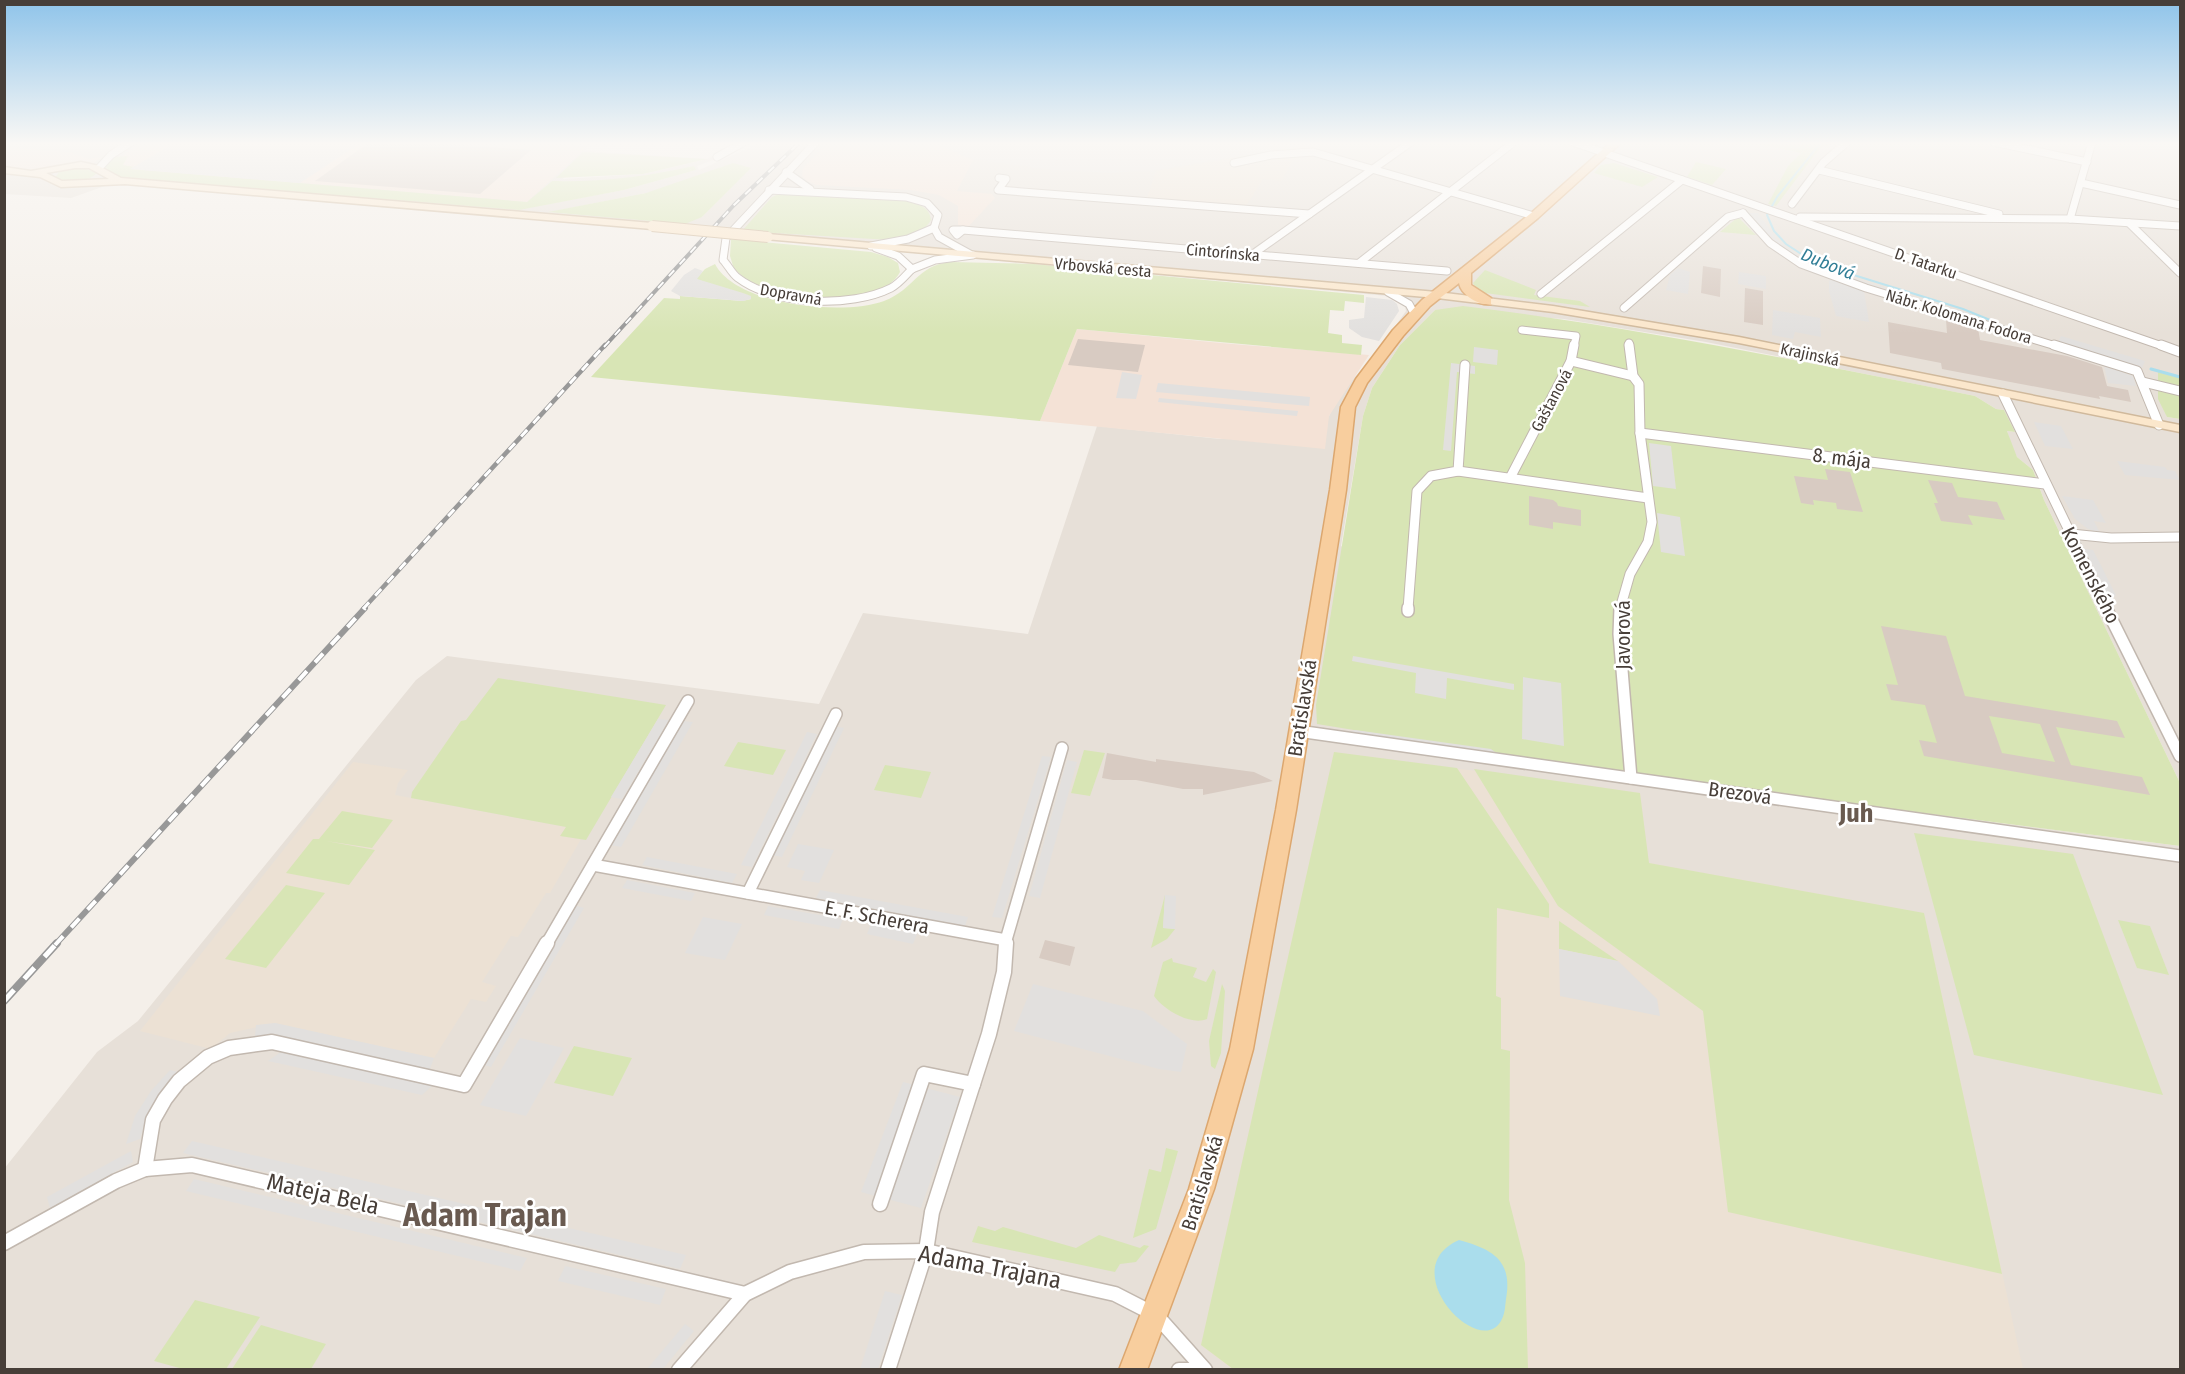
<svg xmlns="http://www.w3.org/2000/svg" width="2185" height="1374" font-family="'Fira Sans Condensed',sans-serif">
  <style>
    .residential { fill: #e7e0d8; fill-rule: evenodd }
    .commercial { fill: #f4e2d6 }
    .industrial { fill: #e6e1de }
    .education { fill: #ece1d4 }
    .green { fill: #d8e5b5 }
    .parking { fill: #e2e0de }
    .water { fill: #aaddec }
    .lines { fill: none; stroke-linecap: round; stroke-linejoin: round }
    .stream-far1 { stroke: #aaddec; stroke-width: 2 }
    .stream { stroke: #aaddec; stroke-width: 3 }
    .building { fill: #d8cbc2; fill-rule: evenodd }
    .minor-far3-casing { stroke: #c2b8af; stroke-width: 9 }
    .minor-far2-casing { stroke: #c2b8af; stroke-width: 11 }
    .minor-far1-casing { stroke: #c2b8af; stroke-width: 14 }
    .minor-casing { stroke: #c2b8af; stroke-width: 17 }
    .secondary-casing { stroke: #d0b99c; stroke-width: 3 }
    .primary-casing { stroke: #dca76f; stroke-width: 3 }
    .minor-far3 { stroke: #fff; stroke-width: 7 }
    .minor-far2 { stroke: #fff; stroke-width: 9 }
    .minor-far1 { stroke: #fff; stroke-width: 11 }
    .minor { stroke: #fff; stroke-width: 14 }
    .secondary { fill: #fbe7cc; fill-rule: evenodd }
    .primary { fill: #f8ce9e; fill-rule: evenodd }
    .rail-far3-casing { stroke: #989898; stroke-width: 4 }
    .rail-far2-casing { stroke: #989898; stroke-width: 4.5 }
    .rail-far1-casing { stroke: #989898; stroke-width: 6 }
    .rail-casing { stroke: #989898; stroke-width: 8 }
    .rail-far3 { stroke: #fff; stroke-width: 2; stroke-dasharray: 8; stroke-linecap: butt }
    .rail-far2 { stroke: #fff; stroke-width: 3; stroke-dasharray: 9; stroke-linecap: butt }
    .rail-far1 { stroke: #fff; stroke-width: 4; stroke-dasharray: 12; stroke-linecap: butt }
    .rail { stroke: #fff; stroke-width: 5; stroke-dasharray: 15; stroke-linecap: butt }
    .secondary-bridge-casing { stroke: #d0b99c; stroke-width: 12; stroke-linecap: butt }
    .secondary-bridge { stroke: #fbe7cc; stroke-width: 10 }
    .labels { text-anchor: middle; stroke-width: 5; stroke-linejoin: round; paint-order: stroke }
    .far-street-label { font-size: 16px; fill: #473e38; stroke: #fff }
    .far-water-label { font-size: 18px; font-style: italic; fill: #317e96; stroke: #fff }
    .street-label { font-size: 20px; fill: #473e38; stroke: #fff }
    .near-street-label { font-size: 24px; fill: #473e38; stroke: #fff }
    .district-label { font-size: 26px; font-weight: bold; fill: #695a50; stroke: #fff }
    .near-district-label { font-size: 32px; font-weight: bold; fill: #695a50; stroke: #fff }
  </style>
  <rect width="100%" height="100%" fill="#f4efe9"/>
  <!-- residential -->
  <path class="residential" d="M5 142H533L588 146 585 151 707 159 738 142H748L729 154 697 166 699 170 763 142H1582L1596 146 1588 142H2180V378L2158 372 2167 417 2180 419V783L2044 500 2033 470 2017 457 2012 447 2007 431 2014 432 2004 410 1996 409 1975 396 1706 342 1564 319 1435 310 1400 345 1372 388 1363 416 1341 546 1636 776 2180 846V1369H5L4 1169 97 1052 138 1021 416 680 447 656 819 704 863 613 1028 634 1097 426 1220 439 1329 416 1339 395 1377 352 1406 311 1404 302 1388 296 119 181 71 198 5 194ZM584 152 704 159V160L643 174 563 179ZM750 168 702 217 550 212 646 193ZM696 170 624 190 520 209 552 181 595 182Z"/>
  <!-- commercial -->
  <g class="commercial">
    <polygon points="143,142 527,142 587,147 527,202 117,168 116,165 124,155"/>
    <polygon points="829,142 932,142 973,160 957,191 992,194 995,198 968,227 958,225 958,206 939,195 911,190 816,185 807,181 802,176 803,168"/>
    <polygon points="4,147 69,152 89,159 103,157 92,164 40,170 5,166"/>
    <polygon points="1077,329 1221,343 1369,355 1329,416 1325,449 1040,421"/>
  </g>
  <!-- industrial -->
  <polygon class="industrial" points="933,142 1323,142 1155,170 1110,173 1053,170 971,159"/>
  <!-- education -->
  <g class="education">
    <polygon points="1306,146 1329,153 1325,156 1297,153 1281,181 1263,179 1246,206 1147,198 1156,171"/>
    <polygon points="1334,752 1640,793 1649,863 1924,913 2023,1369 1233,1370 1201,1345"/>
    <polygon points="353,762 408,770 398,783 395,795 566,827 561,836 581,839 550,893 546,893 518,937 511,936 482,982 496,986 486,1002 471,999 434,1058 275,1023 230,1033 211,1049 140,1031"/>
  </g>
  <!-- green -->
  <g class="green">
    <polygon points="1750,142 1839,142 1820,148 1776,206 1768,204 1788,166 1801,153"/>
    <polygon points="583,152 707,159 643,174 556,178"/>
    <path d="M128 156 123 165 134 167 131 169 527 202 552 181C601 182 646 177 694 166L696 170 624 190 519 210 123 178 109 173 105 165 114 157Z"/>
    <polygon points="1696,162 1726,169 1712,185 1687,177"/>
    <polygon points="733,163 751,168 702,217 685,224 548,212 646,193"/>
    <polygon points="1614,163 1658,177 1642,187 1594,173 1601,165"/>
    <path d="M70 168H83L97 173C86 184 69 182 55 178L59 172Z"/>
    <path d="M779 194C814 195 885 192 917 204 925 207 930 211 931 220 922 235 906 237 890 240L742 231 772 197Z"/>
    <polygon points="1738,217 1756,235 1720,232"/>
    <path d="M731 239 871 252 888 257 898 263 900 272C880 310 796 298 761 286 751 283 742 276 734 269L730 256Z"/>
    <path d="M950 262 1034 264 1364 295V303L1345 301 1344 311 1330 310 1328 333 1342 335V343L1362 345 1361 355 1077 329 1040 421 591 377 664 298 680 299V296L742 301 751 299 696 279 705 269 715 264C737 306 844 316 884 301 915 289 916 266 950 262Z"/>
    <polygon points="1485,270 1536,290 1534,295 1580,301 1590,307 1485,293 1476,289 1473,283"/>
    <path d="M1463 306C1635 327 1804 362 1975 396L1996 409 2004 410 2015 432 2007 431 2017 457 2033 470 2044 500 2180 783V846L1636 776 1317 724 1316 705 1363 416 1372 388 1400 345 1435 310Z"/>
    <polygon points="2158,372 2180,378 2180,419 2167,417 2158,399"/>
    <polygon points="498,678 666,705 586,840 560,836 566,827 411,798 412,792 461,721 466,720"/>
    <polygon points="738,742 786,750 773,775 724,766"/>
    <polygon points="1084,750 1105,753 1090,796 1071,793"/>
    <polygon points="1334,752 1457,768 1549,904 1549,918 1497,908 1496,996 1501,998 1501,1049 1510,1051 1509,1200 1525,1263 1528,1369 1233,1369 1201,1345"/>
    <polygon points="885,765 931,772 921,798 874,790"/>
    <polygon points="1474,769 1640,793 1649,863 1924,913 2002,1274 1728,1212 1703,1011 1558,906"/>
    <polygon points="342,811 393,820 372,848 326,841 375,850 349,885 286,873 313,839 319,839"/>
    <polygon points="1914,833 2073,854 2163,1095 1974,1055"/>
    <polygon points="286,885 325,893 266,968 225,959"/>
    <polygon points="1165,895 1163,928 1175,929 1167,939 1151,948"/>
    <polygon points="2118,920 2150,926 2169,975 2137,968"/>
    <polygon points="1559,921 1618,961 1559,949"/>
    <path d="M1172 958 1173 962 1197 968 1193 977 1206 982 1213 969 1216 972 1207 1019C1190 1026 1163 1009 1154 996L1163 962Z"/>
    <polygon points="1222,984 1225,991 1221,1053 1215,1069 1211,1066 1209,1041"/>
    <polygon points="574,1046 632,1058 613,1096 554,1083"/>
    <polygon points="1166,1148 1178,1151 1156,1229 1133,1238 1149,1169 1161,1172"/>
    <polygon points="978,1226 995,1231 1003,1227 1076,1248 1099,1235 1140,1248 1144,1245 1149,1246 1136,1262 1120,1264 1115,1272 972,1242"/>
    <polygon points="195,1300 260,1317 226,1369 183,1369 154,1361"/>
    <polygon points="261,1325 326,1344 311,1369 232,1369"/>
  </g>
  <!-- parking -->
  <g class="parking">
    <polygon points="176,142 362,142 300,183 130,169"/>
    <polygon points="1748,213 1758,213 1777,239 1804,260 1853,278 1971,314 1988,323 1805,264 1770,240"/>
    <polygon points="695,268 703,271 697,279 743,293 751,296 751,299 743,301 680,296 671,291 684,275"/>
    <polygon points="1678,268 1690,272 1688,294 1666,290 1670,275"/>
    <polygon points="1739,272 1766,276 1766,289 1738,284"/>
    <polygon points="1833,279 1864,291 1869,322 1836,316 1829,291 1829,281"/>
    <polygon points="1366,297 1392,300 1397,304 1399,311 1379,341 1362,337 1349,328 1349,320 1364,318"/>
    <polygon points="1773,310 1820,318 1821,337 1795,332 1793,339 1772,335"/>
    <polygon points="2061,336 2145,361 2142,368 2058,342"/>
    <polygon points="1474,347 1498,350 1497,365 1473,362"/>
    <polygon points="1451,363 1475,366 1475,374 1457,372 1451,451 1443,450"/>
    <polygon points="2104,366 2133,376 2136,386 2108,383"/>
    <polygon points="1122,372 1142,375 1136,399 1116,398"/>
    <polygon points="1158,383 1310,397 1309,406 1156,392"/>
    <polygon points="1159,398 1298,411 1297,416 1158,402"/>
    <polygon points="2034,422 2061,426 2073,449 2045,446"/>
    <polygon points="1649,443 1671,446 1676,489 1653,486"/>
    <polygon points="2117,461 2165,467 2167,470 2175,471 2180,480 2125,475"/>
    <polygon points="2062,496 2093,500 2106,523 2094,521 2100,533 2088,529 2075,519"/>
    <polygon points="1657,513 1680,517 1685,556 1661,552"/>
    <polygon points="2084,549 2093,550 2116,595 2110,599"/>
    <polygon points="1353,656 1514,684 1514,690 1447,678 1446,699 1415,693 1416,673 1352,661"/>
    <polygon points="1523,677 1561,683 1564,746 1522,739"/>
    <polygon points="658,719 669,720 622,799 611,797"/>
    <polygon points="683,721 693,722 621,847 610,845"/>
    <polygon points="833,726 844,728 782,857 771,855"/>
    <polygon points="1355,730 1491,749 1499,755 1345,733"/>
    <polygon points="807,732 817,734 752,867 741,865"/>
    <polygon points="1042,756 1051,757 1002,918 992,917"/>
    <polygon points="1067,760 1077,762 1040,898 1029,896"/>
    <polygon points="798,844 834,850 819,883 801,880 805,871 787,867"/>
    <polygon points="647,857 737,874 732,883 642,865"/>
    <polygon points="627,880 695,893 691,901 622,888"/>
    <polygon points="820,890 968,917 965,926 816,898"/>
    <polygon points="1165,895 1176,896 1175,929 1163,928"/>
    <polygon points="574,905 584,908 491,1067 480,1064"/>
    <polygon points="768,906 843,919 839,929 764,915"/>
    <polygon points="703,917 742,924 725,960 685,953"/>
    <polygon points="871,924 917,934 913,944 867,934"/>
    <polygon points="1559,949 1618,961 1657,999 1660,1016 1560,996"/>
    <polygon points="1033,984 1143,1011 1187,1044 1181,1072 1159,1069 1014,1031"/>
    <polygon points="275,1023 434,1058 429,1071 274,1036 255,1036 256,1025"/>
    <polygon points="520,1038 564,1048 526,1116 480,1105"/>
    <polygon points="281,1052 434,1084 422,1095 268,1061"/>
    <polygon points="170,1070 181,1073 147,1116 140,1139 126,1144 135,1116 151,1091"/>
    <polygon points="903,1082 960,1097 921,1208 861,1192"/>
    <polygon points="192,1141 686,1255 680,1269 183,1153"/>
    <polygon points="131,1151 133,1162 50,1208 47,1197"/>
    <polygon points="194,1179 527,1258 520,1271 186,1191"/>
    <polygon points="565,1266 666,1289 660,1305 558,1281"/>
    <polygon points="885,1291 902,1295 878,1369 860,1369"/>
    <polygon points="685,1324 694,1331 663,1369 647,1369"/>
  </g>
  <!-- water -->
  <path class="water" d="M1459 1240C1492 1249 1513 1260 1506 1299 1505 1307 1505 1314 1501 1321 1479 1360 1393 1269 1459 1240Z"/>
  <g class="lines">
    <!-- stream-far1 -->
    <polyline class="stream-far1" points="1825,142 1818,146 1777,197 1767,215 1774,231 1786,244 1815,263 1963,309 1995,322"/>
    <!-- stream -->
    <polyline class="stream" points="2151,369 2180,377"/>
  </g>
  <!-- building -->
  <g class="building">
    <polygon points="370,142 418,142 531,150 480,194 315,181"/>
    <polygon points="1703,266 1721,269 1720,297 1701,293"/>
    <polygon points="1745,288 1763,291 1763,325 1744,322"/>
    <polygon points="1946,320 1978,328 1980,340 2067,356 2102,367 2107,386 2128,390 2131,402 2099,396 2100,399 1942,369 1941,363 1890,353 1888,322 1947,333"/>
    <polygon points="1078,339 1145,345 1138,372 1068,365"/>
    <polygon points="1825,469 1850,472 1863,512 1837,509 1836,503 1813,500 1814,505 1801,503 1794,476 1828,480"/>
    <polygon points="1928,480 1952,483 1958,497 1997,502 2005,520 1968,515 1973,525 1941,521 1934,503 1938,503"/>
    <polygon points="1529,496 1553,500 1557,503 1558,506 1581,510 1581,526 1553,522 1553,529 1529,525"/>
    <path d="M1881 626 1946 636 1965 696 2117 721 2125 738 2056 727 2071 765 2142 777 2150 795 1924 756 1919 740 1937 743 1925 705 1891 700 1886 684 1898 685ZM1989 716 2040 724 2055 762 2002 753Z"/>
    <polygon points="1107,753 1156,762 1156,759 1254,772 1273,781 1203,795 1203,789 1183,789 1136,780 1113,780 1102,778"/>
    <polygon points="1045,940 1075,947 1070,966 1039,958"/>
  </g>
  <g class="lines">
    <defs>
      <g id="minor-far3">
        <path d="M816 142 726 238 723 260C728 265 732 274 738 278 775 306 851 308 891 288 899 284 906 275 912 269"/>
        <polyline points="1573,142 2165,347"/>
        <polyline points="1994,142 2087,162"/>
        <polyline points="717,157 744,142"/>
        <polyline points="1234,163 1271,155 1313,152 1534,216"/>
        <polyline points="99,168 111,155 131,142"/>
        <polyline points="1819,170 1999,214"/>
        <polyline points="786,172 810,189"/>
        <polyline points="999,178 1006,179 998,190 1309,214"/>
        <polyline points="2081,183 2180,205"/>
        <polyline points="769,190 906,197 927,203 938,215 934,228"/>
        <polyline points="1792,204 1823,163 1847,142"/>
        <polyline points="1743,213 1770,243 1801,264 1866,288 2059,347"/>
        <polyline points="1800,217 2070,219 2180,226"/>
        <polyline points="2070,219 2092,142"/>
        <polyline points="2129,223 2180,273"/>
        <polyline points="934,228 939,237 970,254"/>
        <polygon points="953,230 963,230 957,235"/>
        <polyline points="963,230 1447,271"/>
        <polyline points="871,246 908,239 934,228"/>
        <polyline points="876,248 898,256 912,269"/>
        <polyline points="1253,254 1411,142"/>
        <polyline points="1359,263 1514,142"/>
        <polyline points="912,269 935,260 973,255"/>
        <polyline points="1388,292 1409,304 1415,315"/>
        <polyline points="1541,294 1682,180"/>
        <polyline points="1624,308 1728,217 1743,213"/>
        <polyline points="1522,330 1576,336 1574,347"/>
        <polyline points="1629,343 1629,347"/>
      </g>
      <g id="minor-far2">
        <polyline points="2054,345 2137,371 2159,425"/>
        <polyline points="2161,345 2180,352"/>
        <polyline points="1571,361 1633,376"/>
        <polyline points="2143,382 2180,391"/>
        <polyline points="2003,394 2107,609"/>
        <polyline points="1640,433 2045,484"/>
        <polyline points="1458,471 1648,498"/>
        <polyline points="1510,478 1571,361 1574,345"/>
        <polyline points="2071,534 2111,538 2180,537"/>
        <polyline points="1408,609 1417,491 1431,476 1458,471 1465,365"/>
        <polyline points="1620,609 1630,574 1648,542 1652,522 1640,433 1639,384 1633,376 1629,345"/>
      </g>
      <g id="minor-far1">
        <polyline points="1620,608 1619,634 1631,778"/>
        <polyline points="2106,608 2180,756"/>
        <polyline points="1408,611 1408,608"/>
        <polyline points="1298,731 2180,856"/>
        <polyline points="593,865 1006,940 1006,945"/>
        <polyline points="748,893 836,714"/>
        <polyline points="1006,940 1062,748"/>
        <polyline points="546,945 688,701"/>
      </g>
      <g id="minor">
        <polyline points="145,1169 153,1120 165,1099 179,1081 208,1057 229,1048 272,1042 464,1085 547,943"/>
        <polyline points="880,1204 924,1074 973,1084"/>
        <polyline points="4,1243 116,1181 145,1169 192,1165 745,1294"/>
        <polyline points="679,1370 745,1294 790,1272 864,1252 926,1251 1115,1294 1156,1315 1205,1370"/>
        <polyline points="888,1370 926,1251 932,1212 989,1034 1004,972 1006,943"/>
        <polyline points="1179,1370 1193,1370"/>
      </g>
      <g id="secondary">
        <path d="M81 162 99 166 121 178 652 223 657 226 652 229 125 184 61 187 40 177 4 173V167L31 171ZM75 168H89L109 179 62 181 46 173Z"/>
        <polygon points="768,234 1437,292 1553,306 1739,337 2180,425 2180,432 1739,343 1553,312 1437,298 765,239 765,235"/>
      </g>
      <path id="primary" d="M1611 142H1622L1538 218 1471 273V285L1491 298V304C1479 306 1461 295 1459 283L1430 306 1403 336 1367 383 1355 407 1346 490 1296 810 1253 1049 1214 1189 1147 1370H1119L1189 1189 1230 1049 1276 810 1330 490 1341 407 1356 379 1393 330 1422 300 1530 214Z"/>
    </defs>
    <!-- minor-far3 casing -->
    <use href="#minor-far3" class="minor-far3-casing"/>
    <!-- minor-far2 casing -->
    <use href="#minor-far2" class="minor-far2-casing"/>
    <!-- minor-far1 casing -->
    <use href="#minor-far1" class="minor-far1-casing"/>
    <!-- minor casing -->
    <use href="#minor" class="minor-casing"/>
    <!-- secondary casing -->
    <use href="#secondary" class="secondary-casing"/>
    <!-- primary casing -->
    <use href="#primary" class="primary-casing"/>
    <!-- minor-far3 -->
    <use href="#minor-far3" class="minor-far3"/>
    <!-- minor-far2 -->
    <use href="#minor-far2" class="minor-far2"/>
    <!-- minor-far1 -->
    <use href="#minor-far1" class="minor-far1"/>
    <!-- minor -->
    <use href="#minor" class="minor"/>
    <!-- secondary -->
    <use href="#secondary" class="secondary"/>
    <!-- primary -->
    <use href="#primary" class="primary"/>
    <defs>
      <polyline id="rail-far3" points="604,347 734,205 800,142"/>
      <polyline id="rail-far2" points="363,609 605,345"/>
      <polyline id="rail-far1" points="55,945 365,608"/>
      <polyline id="rail" points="4,1001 57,943"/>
    </defs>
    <!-- rail-far3 casing -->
    <use href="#rail-far3" class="rail-far3-casing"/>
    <!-- rail-far2 casing -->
    <use href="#rail-far2" class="rail-far2-casing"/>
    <!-- rail-far1 casing -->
    <use href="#rail-far1" class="rail-far1-casing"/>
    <!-- rail casing -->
    <use href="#rail" class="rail-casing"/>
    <!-- rail-far3 -->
    <use href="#rail-far3" class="rail-far3"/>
    <!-- rail-far2 -->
    <use href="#rail-far2" class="rail-far2"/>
    <!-- rail-far1 -->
    <use href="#rail-far1" class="rail-far1"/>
    <!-- rail -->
    <use href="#rail" class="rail"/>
    <defs>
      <polyline id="secondary-bridge" points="652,226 768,237"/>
    </defs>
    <!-- secondary-bridge casing -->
    <use href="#secondary-bridge" class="secondary-bridge-casing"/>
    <!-- secondary-bridge -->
    <use href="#secondary-bridge" class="secondary-bridge"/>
  </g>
  <!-- sky -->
  <linearGradient id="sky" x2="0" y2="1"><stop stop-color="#8fc4ea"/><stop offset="0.43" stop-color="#faf8f5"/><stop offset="1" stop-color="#faf8f5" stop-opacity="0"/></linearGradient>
  <rect width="2185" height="334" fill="url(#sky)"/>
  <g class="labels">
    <!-- far-street labels -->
    <g class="far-street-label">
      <text transform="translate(1223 252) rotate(5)" y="6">Cintorínska</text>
      <text transform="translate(1926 263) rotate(19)" y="6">D. Tatarku</text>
      <text transform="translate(1103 267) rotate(5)" y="6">Vrbovská cesta</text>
      <text transform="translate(791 294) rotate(10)" y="6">Dopravná</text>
      <text transform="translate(1959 316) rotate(17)" y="6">Nábr. Kolomana Fodora</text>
      <text transform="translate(1810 354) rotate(12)" y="6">Krajinská</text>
      <text transform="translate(1551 400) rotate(-62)" y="6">Gaštanová</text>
    </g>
    <!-- far-water labels -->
    <g class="far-water-label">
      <text transform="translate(1828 264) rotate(22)" y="6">Dubová</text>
    </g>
    <!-- street labels -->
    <g class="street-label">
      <text transform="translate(1842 458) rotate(7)" y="7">8. mája</text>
      <text transform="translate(2091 575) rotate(63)" y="7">Komenského</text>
      <text transform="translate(1623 635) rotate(-90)" y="7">Javorová</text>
      <text transform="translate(1302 708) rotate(-81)" y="7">Bratislavská</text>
      <text transform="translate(1740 793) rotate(8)" y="7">Brezová</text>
      <text transform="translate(877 917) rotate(11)" y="7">E. F. Scherera</text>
      <text transform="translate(1202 1183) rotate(-73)" y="7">Bratislavská</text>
    </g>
    <!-- near-street labels -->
    <g class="near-street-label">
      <text transform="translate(323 1194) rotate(13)" y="8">Mateja Bela</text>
      <text transform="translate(990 1267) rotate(11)" y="8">Adama Trajana</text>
    </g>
    <!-- district labels -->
    <g class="district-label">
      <text x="1856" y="822">Juh</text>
    </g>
    <!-- near-district labels -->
    <g class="near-district-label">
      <text x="485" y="1226">Adam Trajan</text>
    </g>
  </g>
  <!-- border -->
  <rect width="2185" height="1374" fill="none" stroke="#473e38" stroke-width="12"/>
</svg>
